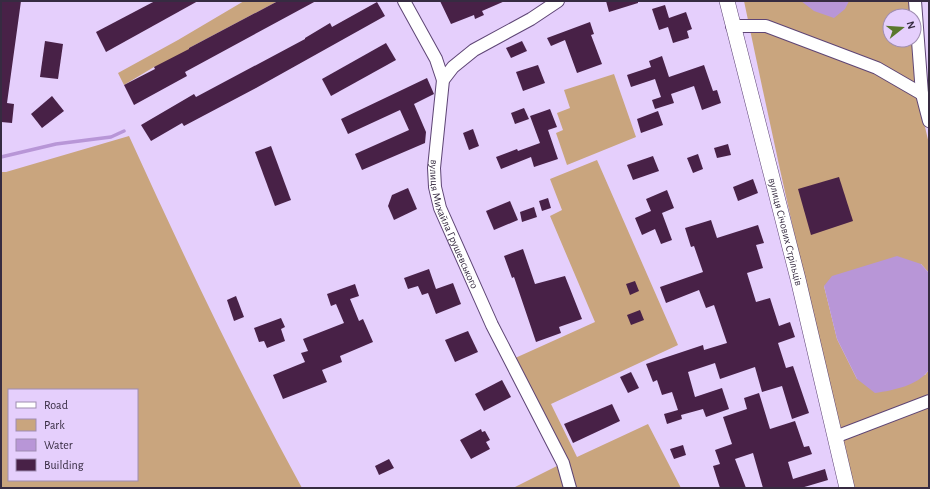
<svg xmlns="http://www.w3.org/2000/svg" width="930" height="489" font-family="'Alegreya Sans',sans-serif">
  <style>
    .green { fill: #c9a57e; fill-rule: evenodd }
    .water { fill: #b896d7 }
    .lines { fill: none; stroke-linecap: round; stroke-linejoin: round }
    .stream { stroke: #b896d7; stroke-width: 3.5 }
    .building { fill: #482147 }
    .minor-casing { stroke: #5e4575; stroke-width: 14 }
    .tertiary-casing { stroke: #5e4575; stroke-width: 16 }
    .minor { stroke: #fff; stroke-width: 12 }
    .tertiary { stroke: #fff; stroke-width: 15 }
    .labels { text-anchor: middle; stroke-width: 4; stroke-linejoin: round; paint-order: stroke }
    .street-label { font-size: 11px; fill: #362b41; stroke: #e5cffc }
  </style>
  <rect width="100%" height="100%" fill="#e5cffc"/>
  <!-- green -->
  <g class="green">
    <polygon points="244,1 278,1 189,48 194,58 154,67 124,85 118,73 178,40"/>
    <path d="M744 1H913L914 16H890V40H914L919 101 929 144V273L921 264 824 286 837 339 857 379 925 375 929 370V488H854C814 326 778 164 744 1Z"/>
    <polygon points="614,74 636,137 567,165 556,133 563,130 557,113 570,108 564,90"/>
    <path d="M129 136C183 255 239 373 302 488H1V172H6ZM9 390H137V480H9Z"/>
    <polygon points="597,160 678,345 551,404 577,457 648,424 681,488 575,488 513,359 595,322 550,216 562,210 550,179"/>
    <polygon points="557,466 564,488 513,488"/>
  </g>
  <!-- water -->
  <g class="water">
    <polygon points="801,1 849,1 845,9 834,18 814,11"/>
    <path d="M897 256 921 264 929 273V370C917 386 894 390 875 393L857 379 837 339 824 286 832 276Z"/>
  </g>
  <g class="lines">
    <!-- stream -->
    <polyline class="stream" points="1,157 56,144 111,137 124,131"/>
  </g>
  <!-- building -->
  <g class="building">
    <polygon points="1,1 21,1 7,103 14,104 12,123 1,122"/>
    <polygon points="155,1 198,1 106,52 96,32"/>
    <polygon points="278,1 316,1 185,72 187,76 134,105 124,85 155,69 154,67 189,49 189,48"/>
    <polygon points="440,1 505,1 482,11 484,15 475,19 474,15 451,24"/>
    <polygon points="606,1 638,1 638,3 609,12"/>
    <polygon points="377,2 385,16 256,88 184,126 182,123 151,141 141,125 194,94 196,97 305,39 305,38 330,23 332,27"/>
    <polygon points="665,5 669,18 686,12 692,29 687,31 689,38 673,43 668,27 659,30 652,9"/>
    <polygon points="590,22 594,34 591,35 602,64 577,73 565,40 551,46 547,38"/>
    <polygon points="45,41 63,44 58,79 40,77"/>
    <polygon points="522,41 527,51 511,58 506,48"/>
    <polygon points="386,43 396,60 331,96 322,79"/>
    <polygon points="662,56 669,77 704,65 713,91 717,90 721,103 702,110 694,86 671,94 674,103 655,109 652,100 661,97 655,79 631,87 627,75 651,67 649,61"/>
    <polygon points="538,65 545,83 523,91 516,72"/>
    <polygon points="427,78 434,94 414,104 426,132 425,143 362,170 355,154 409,130 400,110 348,134 341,119"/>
    <polygon points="52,96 64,111 42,128 31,114"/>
    <polygon points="524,108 529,119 515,124 511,113"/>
    <polygon points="550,109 557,127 548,130 558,159 534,167 531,157 501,169 496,157 517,149 518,151 540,143 530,116"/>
    <polygon points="658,111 663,125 641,133 637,119"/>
    <polygon points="473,129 479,146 469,150 463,133"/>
    <polygon points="728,144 731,155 717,158 714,148"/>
    <polygon points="271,146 291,200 275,206 255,152"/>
    <polygon points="698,154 703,169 693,173 687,158"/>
    <polygon points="653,156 659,171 633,180 627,165"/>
    <polygon points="839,177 853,221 811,235 798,189"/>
    <polygon points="753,179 758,193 738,201 733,187"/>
    <polygon points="408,188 417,209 394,220 388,206 392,195"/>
    <polygon points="667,190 674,208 662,213 672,240 661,244 655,229 642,235 635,218 651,211 646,199"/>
    <polygon points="548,198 551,208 542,211 539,201"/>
    <polygon points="510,201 518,220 494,230 486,211"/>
    <polygon points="534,207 537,217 522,222 520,212"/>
    <polygon points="711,220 717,238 758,225 764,243 756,245 763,268 747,273 756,302 770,298 779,326 790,322 795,337 778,343 786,368 793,366 809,413 792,419 782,386 762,392 755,367 720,379 715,363 688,372 695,397 722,388 729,409 706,417 703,409 681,415 682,419 667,424 664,414 678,410 672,392 662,395 657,380 653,382 646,364 703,345 704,350 727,343 714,305 706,308 699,290 666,303 660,287 703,272 694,246 691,247 685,228"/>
    <polygon points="523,249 535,284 565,276 582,319 559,327 561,333 536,342 514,277 512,278 504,256"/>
    <polygon points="429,269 436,289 453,283 461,304 436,314 428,293 422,295 418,286 408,289 404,278"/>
    <polygon points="635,281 639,291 630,295 626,284"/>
    <polygon points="355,284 359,296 350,299 359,321 363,319 373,342 340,356 342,362 322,370 327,382 283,399 273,375 305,362 301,353 308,351 303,339 344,323 336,304 331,306 327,294"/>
    <polygon points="236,296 244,317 234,321 227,300"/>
    <polygon points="640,310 644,320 631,325 627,315"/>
    <polygon points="281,318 285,327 281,329 285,341 267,348 264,341 259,342 254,328"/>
    <polygon points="468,331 478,352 455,362 445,340"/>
    <polygon points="631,372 639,388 628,393 620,377"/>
    <polygon points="502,380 511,397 484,411 475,394"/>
    <polygon points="759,393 770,429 795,421 804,447 809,446 812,454 788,462 793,479 825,469 828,480 801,488 763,488 753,453 735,459 746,488 720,488 713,466 720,464 715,450 732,444 723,417 747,409 744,398"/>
    <polygon points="612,404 620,421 573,443 564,424"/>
    <polygon points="481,429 482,432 485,431 490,440 486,442 490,449 471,459 460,440"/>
    <polygon points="683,445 686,455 674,459 670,449"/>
    <polygon points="389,459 394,468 379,475 375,466"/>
  </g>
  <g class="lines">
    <defs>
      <g id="minor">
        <polyline points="404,1 436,59 443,80"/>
        <path id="s1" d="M558 1 531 19 474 50 453 67 443 80 434 168 435 187 440 208 492 325 563 463 570 488"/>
        <polyline points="915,1 922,94 929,121"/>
        <polyline points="732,26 766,26 877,68 922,94"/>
        <polyline points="835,437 929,401"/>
      </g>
      <g id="tertiary">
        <path id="s2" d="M727 1 798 279 847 488"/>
      </g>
    </defs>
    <!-- minor casing -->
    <use href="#minor" class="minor-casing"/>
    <!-- tertiary casing -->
    <use href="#tertiary" class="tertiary-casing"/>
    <!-- minor -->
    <use href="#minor" class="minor"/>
    <!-- tertiary -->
    <use href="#tertiary" class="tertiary"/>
  </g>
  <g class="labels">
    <!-- street labels -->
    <g class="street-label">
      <text dy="4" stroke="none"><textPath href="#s1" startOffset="289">вулиця Михайла Грушевського</textPath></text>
      <text dy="4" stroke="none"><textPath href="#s2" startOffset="238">вулиця Січових Стрільців</textPath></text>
    </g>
  </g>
  <!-- border -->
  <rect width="930" height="489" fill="none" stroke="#362b41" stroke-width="4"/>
  <!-- legend -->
  <rect x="8" y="389" width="130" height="92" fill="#e5cffc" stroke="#9f8db1"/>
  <rect x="16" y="402" width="20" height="6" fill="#ffffff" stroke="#9f8db1"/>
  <text x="44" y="409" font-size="12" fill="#362b41">Road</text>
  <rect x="16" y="419" width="20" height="12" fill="#c9a57e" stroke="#9f8db1"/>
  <text x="44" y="429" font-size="12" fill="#362b41">Park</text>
  <rect x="16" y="439" width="20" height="12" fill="#b896d7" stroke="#9f8db1"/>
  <text x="44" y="449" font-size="12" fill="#362b41">Water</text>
  <rect x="16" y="459" width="20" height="12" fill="#482147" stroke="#9f8db1"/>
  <text x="44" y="469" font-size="12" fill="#362b41">Building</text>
  <!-- north arrow -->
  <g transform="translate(902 28) rotate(73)"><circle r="19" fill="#e5cffc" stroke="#9f8db1"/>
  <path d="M0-3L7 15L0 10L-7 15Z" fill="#5a782d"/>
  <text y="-6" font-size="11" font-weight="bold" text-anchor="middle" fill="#362b41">N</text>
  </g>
</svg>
